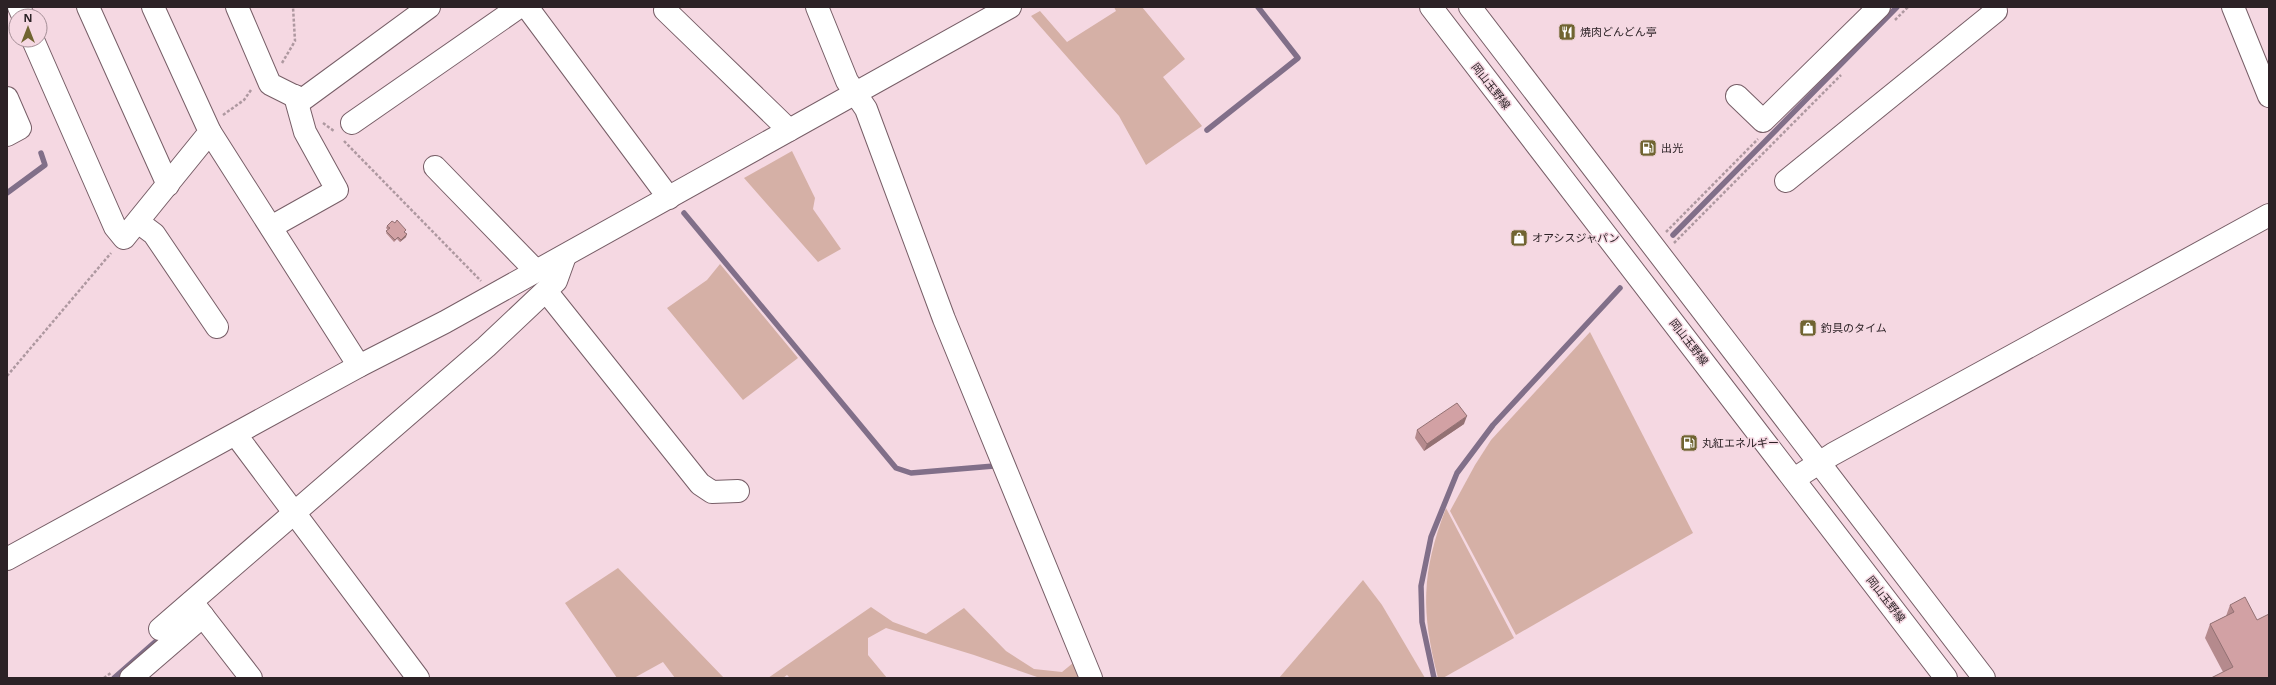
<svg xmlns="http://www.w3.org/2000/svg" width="2276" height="685" font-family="'Noto Sans','Noto Sans JP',sans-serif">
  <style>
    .green { fill: #d5b0a6 }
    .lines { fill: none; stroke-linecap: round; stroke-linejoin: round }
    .stream { stroke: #816f89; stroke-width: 5.5 }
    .minor-casing { stroke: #775e67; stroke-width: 24 }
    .major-casing { stroke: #775e67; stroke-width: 24 }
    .path { stroke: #ae98a0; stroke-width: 2.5; stroke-dasharray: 3 2; stroke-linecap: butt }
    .minor { stroke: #fff; stroke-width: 22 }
    .major { stroke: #fff; stroke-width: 22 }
    .wall { fill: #b58a8d }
    .shaded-wall { fill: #937173 }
    .building { fill: #d2a1a4; stroke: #937173 }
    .labels { text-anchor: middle; stroke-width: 3; stroke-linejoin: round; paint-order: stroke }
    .poi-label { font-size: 11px; fill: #2c2226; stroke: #f5d8e2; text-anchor: start }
    .street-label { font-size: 11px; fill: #2c2226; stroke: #f5d8e2 }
  </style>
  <rect width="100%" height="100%" fill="#f5d8e2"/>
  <!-- green -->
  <g class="green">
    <polygon points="1114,7 1142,7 1185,59 1163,77 1202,126 1146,165 1119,116 1031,16 1040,11 1067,42 1116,11"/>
    <polygon points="792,151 815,198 813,209 841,249 818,262 744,178"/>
    <polygon points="720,264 798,358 743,400 667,308 707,280"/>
    <polygon points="1590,332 1693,533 1516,635 1450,511 1475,465 1491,440"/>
    <path d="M1446 508 1514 638 1443 678H1438C1421 612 1421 573 1446 508Z"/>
    <polygon points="618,568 724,678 675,678 663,662 634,678 617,678 565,603"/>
    <polygon points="1363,580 1382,605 1425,678 1279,678"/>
    <polygon points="871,607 893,622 926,634 964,608 1006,651 1034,669 1062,672 1073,663 1080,678 1040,678 974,655 886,628 868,638 868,655 887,678 790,678 787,675 783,678 768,678"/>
  </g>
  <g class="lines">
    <!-- stream -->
    <g class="stream">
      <polyline points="1207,130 1298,58 1258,7"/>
      <polyline points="7,193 45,165 41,153"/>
      <polyline points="684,213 896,468 911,473 994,466"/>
      <polyline points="1673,235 1897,7"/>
      <polyline points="114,678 163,635"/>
      <polyline points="1434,678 1422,622 1421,586 1431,537 1457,473 1493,425 1620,288"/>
    </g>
    <defs>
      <g id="minor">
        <polyline points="19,7 23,16"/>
        <polyline points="88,7 168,185"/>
        <polyline points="237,7 270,84 302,100 429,7"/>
        <polyline points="527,7 669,198"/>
        <polyline points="817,7 847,81 866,109 944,319 1091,678"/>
        <polyline points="2233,7 2269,96"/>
        <polyline points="665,10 789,130"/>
        <polyline points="33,40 115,227 124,238 210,132 153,7"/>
        <polyline points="1737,96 1763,121 1879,7"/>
        <polyline points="7,98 20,128 7,135"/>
        <polyline points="352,123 519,7"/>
        <polyline points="210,132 359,366"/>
        <polyline points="435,167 536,271"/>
        <polyline points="1786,181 1996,11 1993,7"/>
        <polyline points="138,222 154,234 217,327"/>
        <polyline points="271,227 337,190 305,132 295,96"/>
        <polyline points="546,291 700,484 712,492 738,491"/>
        <polyline points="236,435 418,678"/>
        <polyline points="1794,479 1833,454 2269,215"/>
        <polyline points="7,559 359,366 445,322 1010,7"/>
        <polyline points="192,602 251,678"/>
        <polyline points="160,629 486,347 556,281 565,256"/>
        <polyline points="131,678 203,616"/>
      </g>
      <g id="major">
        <polyline points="1431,7 1946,678"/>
        <polyline points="1470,7 1984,678"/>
      </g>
    </defs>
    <!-- minor casing -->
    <use href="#minor" class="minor-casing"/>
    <!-- major casing -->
    <use href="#major" class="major-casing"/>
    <!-- path -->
    <g class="path">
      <polyline points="1895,20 1908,7"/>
      <polyline points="282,63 295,41 293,7"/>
      <polyline points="223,115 244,100 251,90"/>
      <polyline points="323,123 334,131"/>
      <polyline points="344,141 481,281"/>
      <polyline points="1666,232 1758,139"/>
      <polyline points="1674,243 1841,75"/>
      <polyline points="7,376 111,253"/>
      <polyline points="104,678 112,672"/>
    </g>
    <!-- minor -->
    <use href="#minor" class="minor"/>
    <!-- major -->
    <use href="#major" class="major"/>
  </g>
  <!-- wall -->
  <g class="wall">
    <polygon points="387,226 405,233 406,237 400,242 397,239 394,242 386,233 388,230 386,228"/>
    <polygon points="1464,424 1424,451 1415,438 1417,430"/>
    <polygon points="2230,605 2257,620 2269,678 2223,672 2205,638 2210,624 2226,616"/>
  </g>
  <!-- shaded-wall -->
  <g class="shaded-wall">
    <polygon points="407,234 406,237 400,242 401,240"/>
    <polygon points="1467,416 1464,424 1424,451 1427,444"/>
  </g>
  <!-- building -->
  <g class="building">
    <polygon points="397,220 406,230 404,232 407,234 401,240 398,237 395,240 386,231 390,228 387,226 392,221 395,223"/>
    <polygon points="1457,403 1467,416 1427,444 1417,430"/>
    <polygon points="2245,597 2257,620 2269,614 2269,678 2211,678 2233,667 2210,624 2234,612 2230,605"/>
  </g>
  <!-- icons -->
  <defs>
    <symbol id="restaurant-square" viewBox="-11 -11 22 22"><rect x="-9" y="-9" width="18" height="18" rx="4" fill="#706431" stroke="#f5d8e2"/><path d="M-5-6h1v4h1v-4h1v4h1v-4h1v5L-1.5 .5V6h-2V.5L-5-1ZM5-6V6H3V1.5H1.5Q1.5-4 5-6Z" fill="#fff"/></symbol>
    <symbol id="fuel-square" viewBox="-11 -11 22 22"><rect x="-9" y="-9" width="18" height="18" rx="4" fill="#706431" stroke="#f5d8e2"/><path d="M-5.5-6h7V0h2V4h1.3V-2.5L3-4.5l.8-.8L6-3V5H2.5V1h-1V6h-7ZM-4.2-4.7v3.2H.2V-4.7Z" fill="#fff"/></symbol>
    <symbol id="shop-square" viewBox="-11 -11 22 22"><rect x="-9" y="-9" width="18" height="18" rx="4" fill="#706431" stroke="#f5d8e2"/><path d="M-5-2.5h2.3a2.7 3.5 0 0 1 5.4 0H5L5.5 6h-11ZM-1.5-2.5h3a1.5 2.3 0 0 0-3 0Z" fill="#fff"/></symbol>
  </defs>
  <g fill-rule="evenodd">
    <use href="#restaurant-square" x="1557" y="22" width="20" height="20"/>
    <use href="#fuel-square" x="1638" y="138" width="20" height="20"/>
    <use href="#shop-square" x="1509" y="228" width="20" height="20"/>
    <use href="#shop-square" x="1798" y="318" width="20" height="20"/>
    <use href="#fuel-square" x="1679" y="433" width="20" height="20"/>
  </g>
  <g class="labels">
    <!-- poi labels -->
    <g class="poi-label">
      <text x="1580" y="36">焼肉どんどん亭</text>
      <text x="1661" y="152">出光</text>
      <text x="1532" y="242">オアシスジャパン</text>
      <text x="1821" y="332">釣具のタイム</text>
      <text x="1702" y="447">丸紅エネルギー</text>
    </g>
    <!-- street labels -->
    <g class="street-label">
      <text transform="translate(1491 86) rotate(52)" y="4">岡山玉野線</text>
      <text transform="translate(1689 342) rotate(52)" y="4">岡山玉野線</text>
      <text transform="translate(1886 599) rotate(52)" y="4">岡山玉野線</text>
    </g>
  </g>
  <!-- border -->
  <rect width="2276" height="685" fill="none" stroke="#2c2226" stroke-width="16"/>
  <!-- north arrow -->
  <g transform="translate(28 28)"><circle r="19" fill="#f5d8e2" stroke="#a58f97"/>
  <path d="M0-3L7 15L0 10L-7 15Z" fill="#706431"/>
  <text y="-6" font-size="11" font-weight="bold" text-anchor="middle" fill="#2c2226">N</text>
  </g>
</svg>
